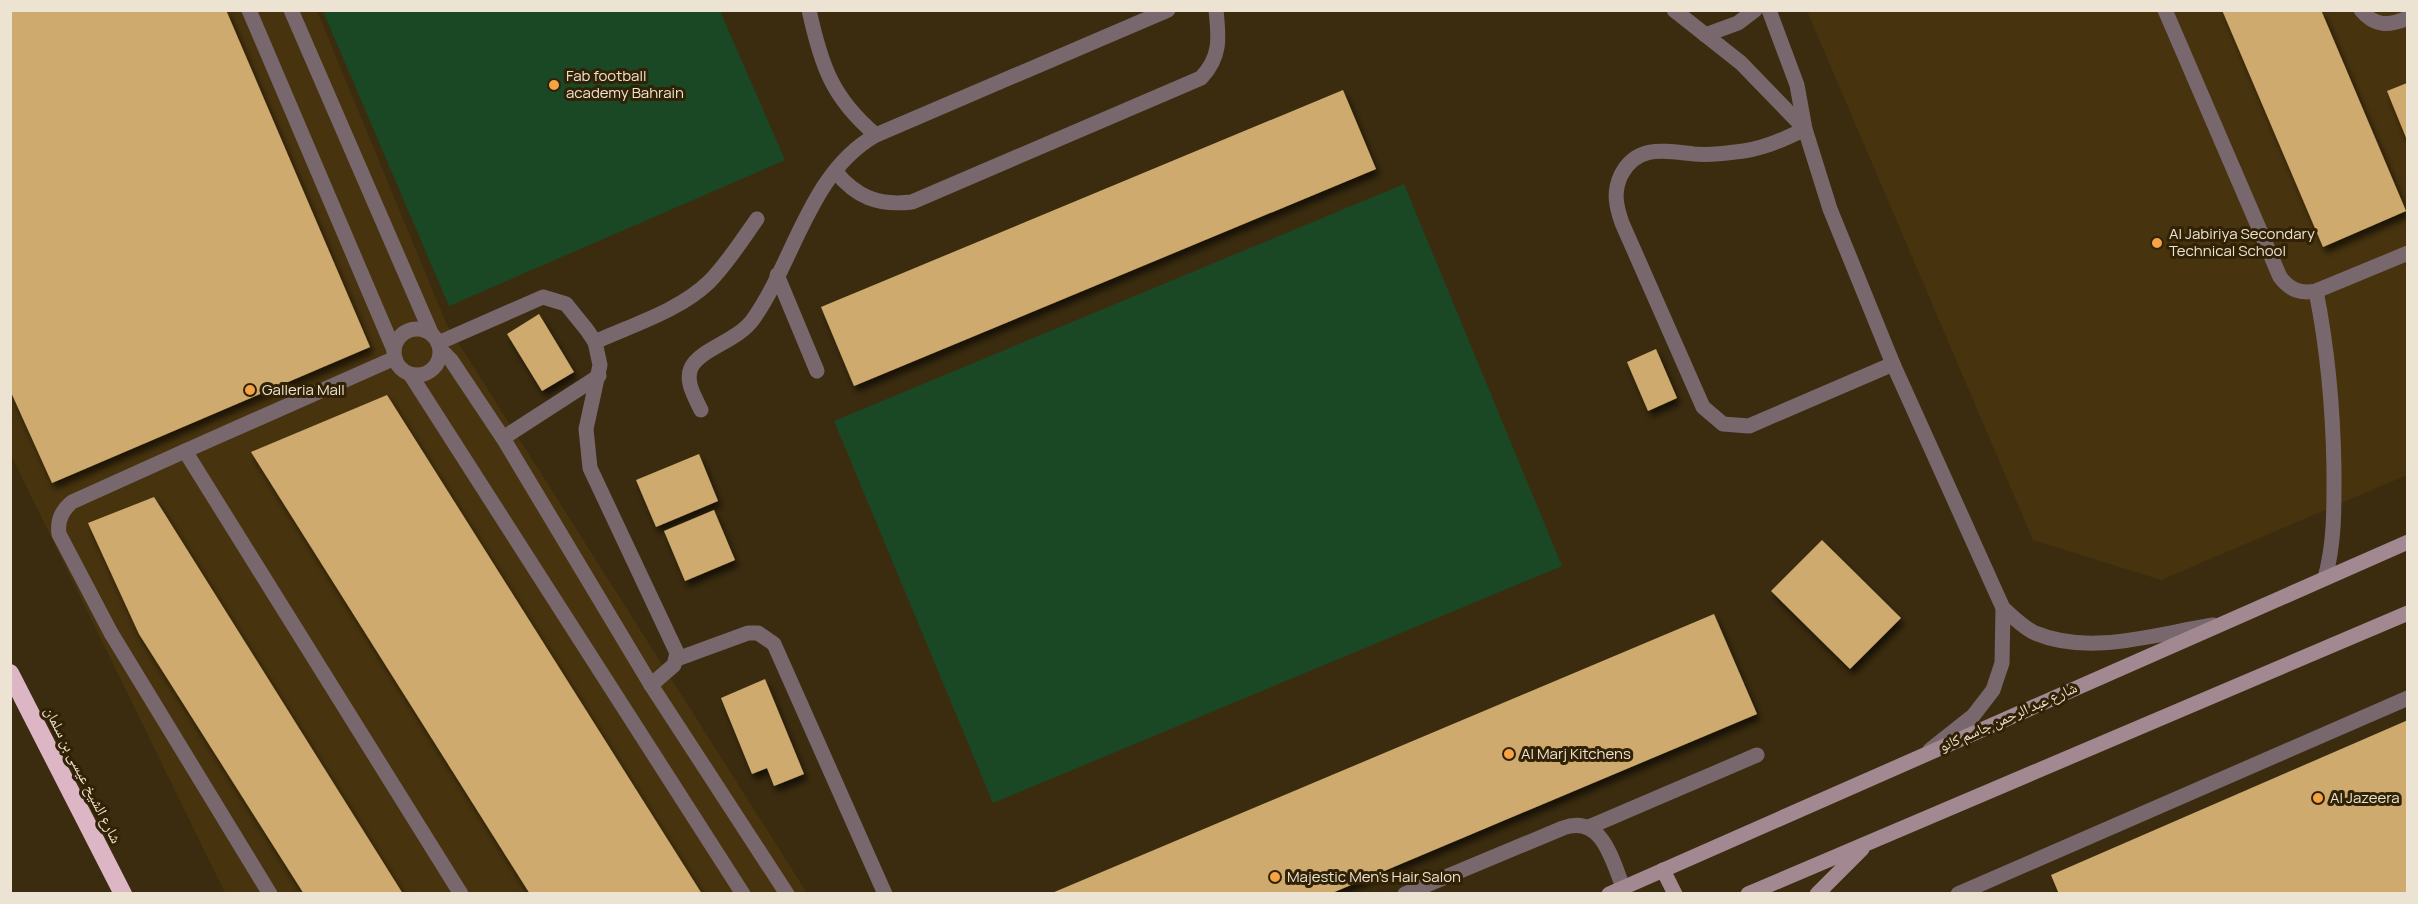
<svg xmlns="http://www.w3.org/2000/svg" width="2418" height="904" font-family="Manrope,'Noto Naskh Arabic',sans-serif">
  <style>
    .built { fill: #47330e }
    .green { fill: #1a4824 }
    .building { fill: #ceaa6e; filter: url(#shadow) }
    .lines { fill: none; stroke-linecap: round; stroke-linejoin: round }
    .lane { stroke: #78686e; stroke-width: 15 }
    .secondary { stroke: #a18891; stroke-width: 15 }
    .highway { stroke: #ddb6c6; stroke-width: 18 }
    .poi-dot { fill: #f5a345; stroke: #312205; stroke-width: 2 }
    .labels { text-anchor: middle; stroke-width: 6; stroke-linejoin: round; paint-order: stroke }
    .poi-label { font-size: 15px; fill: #ede3d2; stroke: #312205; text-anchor: start }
    .street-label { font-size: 15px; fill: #ede3d2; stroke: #312205 }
  </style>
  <defs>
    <filter id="shadow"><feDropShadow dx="3.5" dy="6" stdDeviation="3" flood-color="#0009"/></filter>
  </defs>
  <rect width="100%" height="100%" fill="#3b2c0f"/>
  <!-- built -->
  <g class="built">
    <polygon points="11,11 317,11 447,325 807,893 225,893 11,455"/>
    <polygon points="1807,11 2407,11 2407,475 2161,580 2033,540"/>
  </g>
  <!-- green -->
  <g class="green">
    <polygon points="323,11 720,11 785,160 449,306"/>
    <polygon points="1404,184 1562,566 993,803 834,421"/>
  </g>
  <!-- building -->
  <g class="building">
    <polygon points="10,10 226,10 370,347 52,483 10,390"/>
    <polygon points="2222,10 2321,10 2406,211 2323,247"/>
    <polygon points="2407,83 2407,140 2387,91"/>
    <polygon points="1343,90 1376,169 854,386 821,307"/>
    <polygon points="539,314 574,372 542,391 507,334"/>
    <polygon points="1656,349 1677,398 1648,411 1627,362"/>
    <polygon points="387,395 702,894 530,894 251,452"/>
    <polygon points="699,454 718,501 656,527 636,480"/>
    <polygon points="154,497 403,894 304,894 139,634 88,523"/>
    <polygon points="714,510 735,560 685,581 664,531"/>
    <polygon points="1822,540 1901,618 1850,669 1771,591"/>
    <polygon points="1714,614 1757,714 1332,893 1052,893"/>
    <polygon points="765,679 804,774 774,786 767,768 752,774 721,698"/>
    <polygon points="2408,720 2408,894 2059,894 2051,875"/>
  </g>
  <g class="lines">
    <!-- lane -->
    <g class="lane">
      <polyline points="249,10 394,350"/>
      <polyline points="291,10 432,335"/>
      <path d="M809 10C821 65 832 98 876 135"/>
      <path d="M1674 10 1741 63 1805 129C1783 140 1760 150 1735 152 1721 154 1707 155 1694 154 1665 151 1637 144 1621 175 1613 192 1616 206 1622 223L1703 407 1723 424 1749 426 1893 364"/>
      <polyline points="1769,10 1797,85 1805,129 1830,209 1893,364 2003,608 2002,663 1993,690 1973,716 1930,750"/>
      <path d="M2165 10 2280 277C2290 290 2300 294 2316 291L2408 253"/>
      <path d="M2361 10C2375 27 2389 26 2408 18"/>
      <polyline points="1705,35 1738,23 1755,10"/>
      <path d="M835 171C856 197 878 206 912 202L1201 78C1221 57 1219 38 1216 10"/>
      <polyline points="777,275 817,371"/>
      <path d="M2316 291C2328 351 2333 408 2334 469 2334 506 2335 541 2325 578"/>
      <circle cx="417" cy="352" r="23"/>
      <path d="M595 342C632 325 679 311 709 282 727 264 742 240 757 219"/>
      <polyline points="438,343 543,297 566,304 587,330 595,342 600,365 586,429 590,468 677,653 674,665 651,685"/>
      <polyline points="440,349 451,360 503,438 651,685 787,894"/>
      <polyline points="410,374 743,894"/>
      <path d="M701 410C695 397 685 382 691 368 699 349 739 341 754 318 795 259 810 172 876 135L1168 10"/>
      <polyline points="503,438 599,376"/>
      <polyline points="185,451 395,358"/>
      <path d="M2003 608C2012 616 2024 628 2035 633 2090 656 2156 634 2213 625"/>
      <polyline points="677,659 748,633 758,633 774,644 885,894"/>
      <polyline points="1589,827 1757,755"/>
      <path d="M270 894 111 633 59 534C57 520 62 510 72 502L185 451 461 894"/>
      <path d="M1405 894 1563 828C1602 814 1612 860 1623 887"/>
      <polyline points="1958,894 2408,698"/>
    </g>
    <!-- secondary -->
    <g class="secondary">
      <polyline points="1663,870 1675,894"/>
      <polyline points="1609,894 2408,542"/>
      <polyline points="1748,894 2408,613"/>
      <polyline points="1817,894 1862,849"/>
    </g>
    <!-- highway -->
    <polyline class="highway" points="10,673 123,894"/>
  </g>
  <!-- markers -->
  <g class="poi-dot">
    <circle cx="554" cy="85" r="6"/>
    <circle cx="2157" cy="243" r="6"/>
    <circle cx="250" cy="390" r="6"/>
    <circle cx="1509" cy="754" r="6"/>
    <circle cx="2318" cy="798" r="6"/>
    <circle cx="1275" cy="877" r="6"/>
  </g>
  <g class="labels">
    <!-- poi labels -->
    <g class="poi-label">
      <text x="566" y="81">Fab football<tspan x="566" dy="17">academy Bahrain</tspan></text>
      <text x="2169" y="239">Al Jabiriya Secondary<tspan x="2169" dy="17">Technical School</tspan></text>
      <text x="262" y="395">Galleria Mall</text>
      <text x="1521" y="759">Al Marj Kitchens</text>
      <text x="2330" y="803">Al Jazeera</text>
      <text x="1287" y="882">Majestic Men's Hair Salon</text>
    </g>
    <!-- street labels -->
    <g class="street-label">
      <text transform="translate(2008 717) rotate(-24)" y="5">شارع عبد الرحمن جاسم كانو</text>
      <text transform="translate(83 775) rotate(63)" y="5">شارع الشيخ عيسى بن سلمان</text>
    </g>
  </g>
  <!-- border -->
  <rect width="2418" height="904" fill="none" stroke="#ede3d2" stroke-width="24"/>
</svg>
